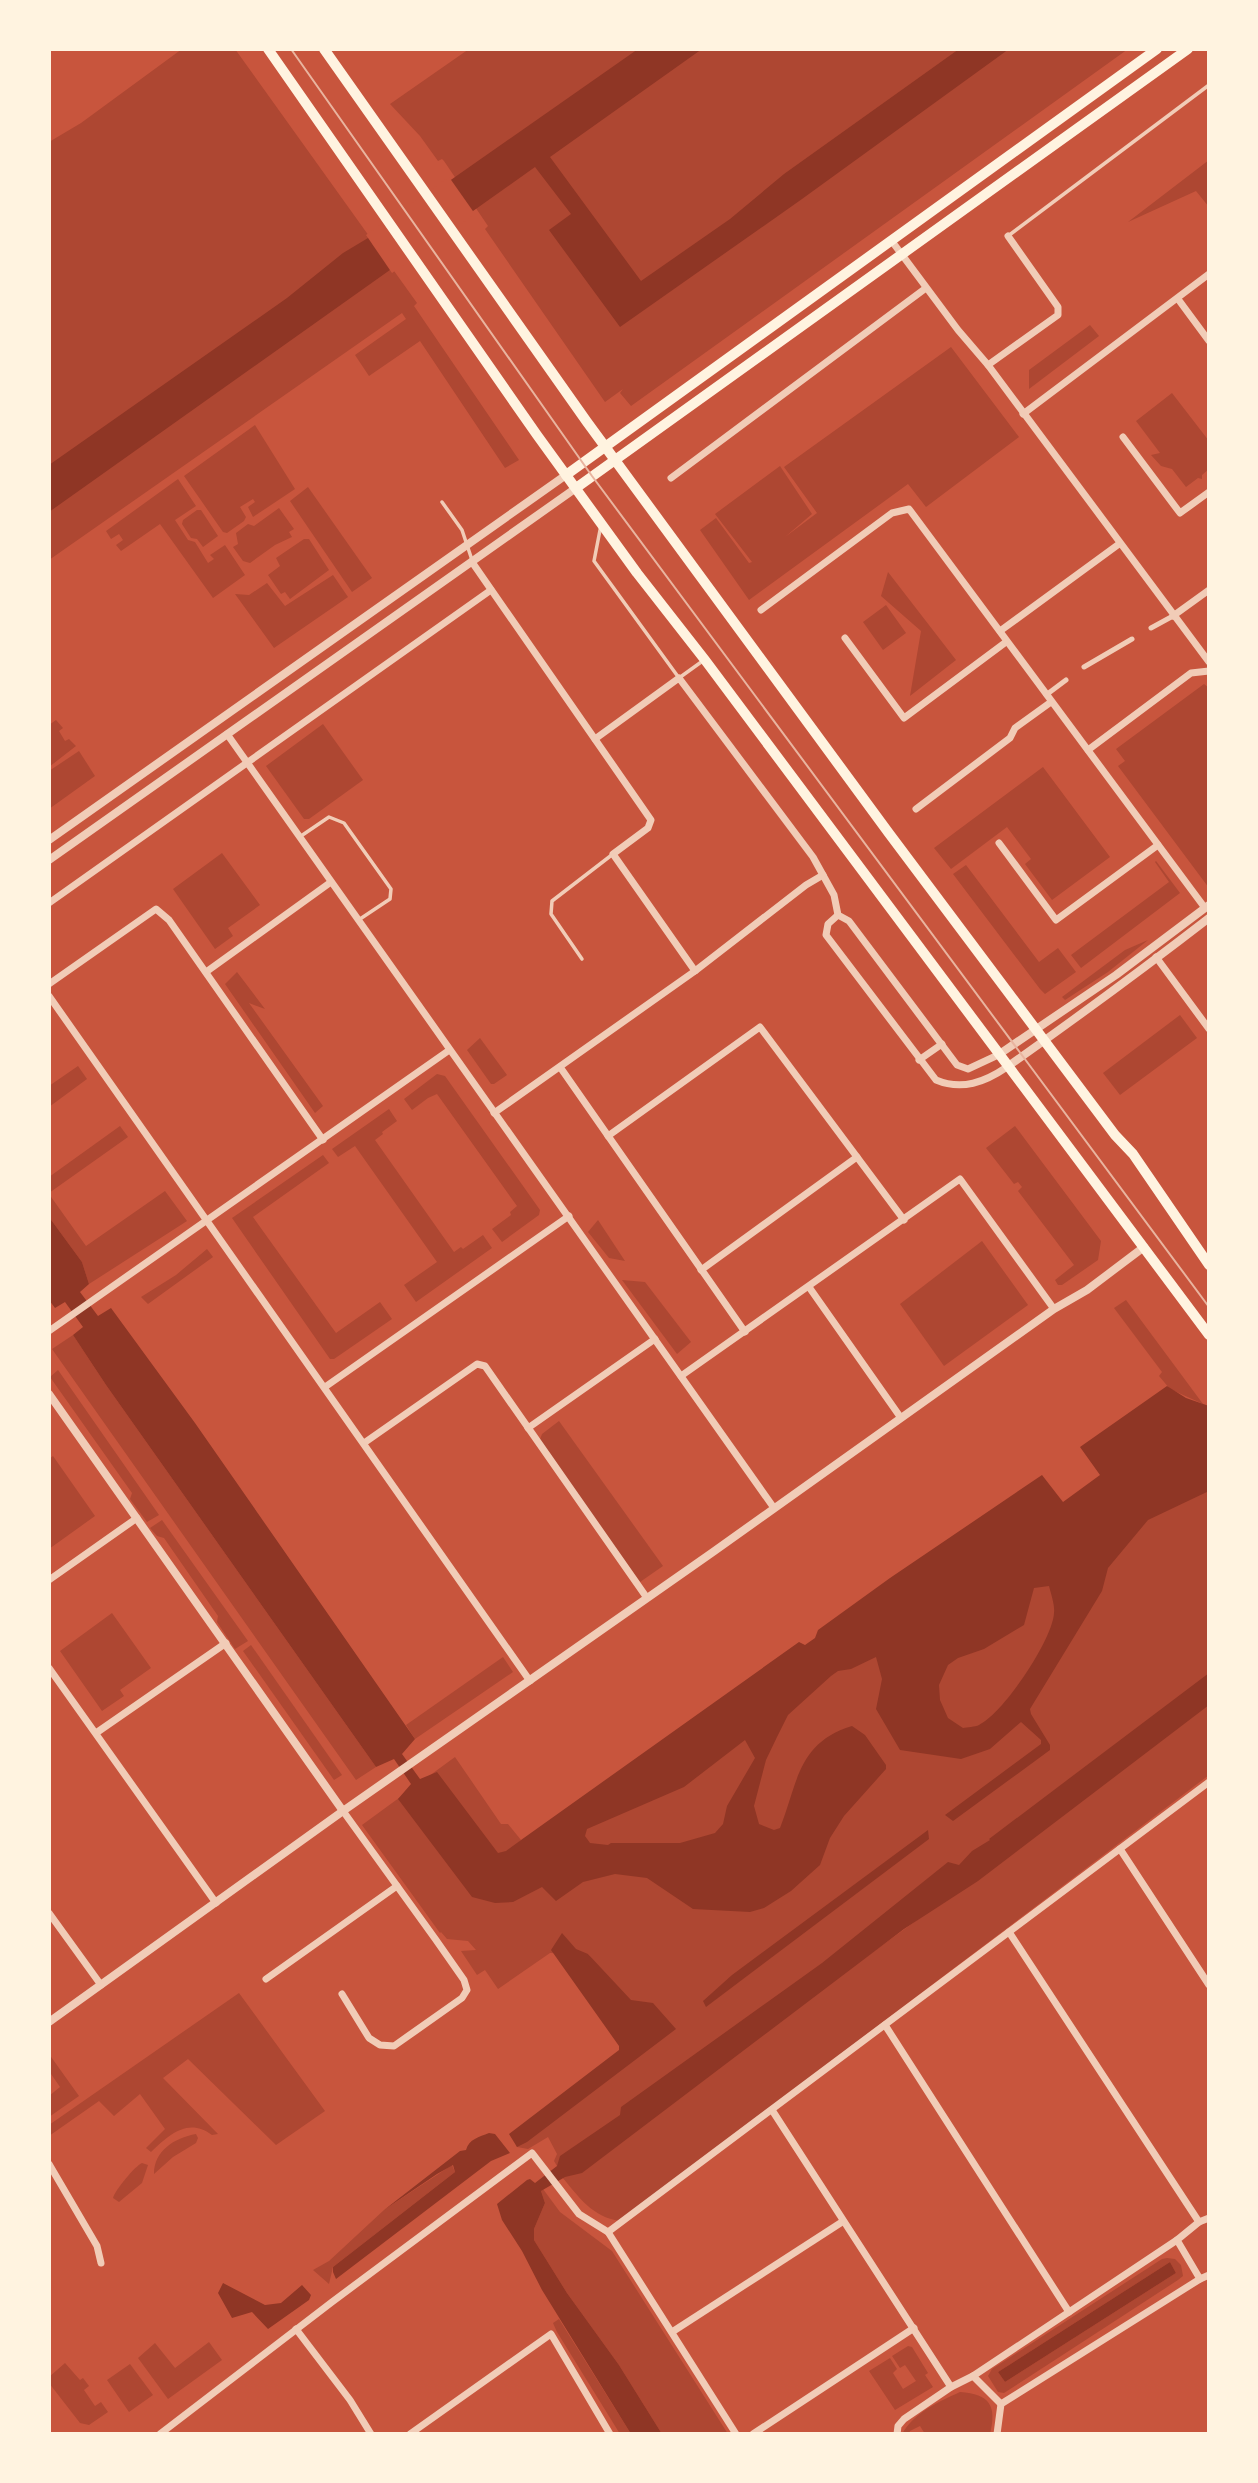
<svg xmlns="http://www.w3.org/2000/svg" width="1258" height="2483" font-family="'PT Sans',sans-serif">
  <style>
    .green { fill: #ae4732; fill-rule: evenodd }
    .water { fill: #8f3625; fill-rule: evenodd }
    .pier { fill: #c8553d }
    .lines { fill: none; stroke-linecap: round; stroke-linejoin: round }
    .service { stroke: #f1ccb7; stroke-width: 3.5 }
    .pedestrian { stroke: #f1ccb7; stroke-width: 5 }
    .minor { stroke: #f1ccb7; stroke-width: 7 }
    .tertiary { stroke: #f1ccb7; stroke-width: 8 }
    .secondary { stroke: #fff3e0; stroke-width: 10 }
    .tram { stroke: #e9b49f; stroke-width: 2 }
  </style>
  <rect width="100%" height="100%" fill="#c8553d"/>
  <!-- green -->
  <g class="green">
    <polygon points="182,49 235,49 417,303 414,306 519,460 505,468 420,341 369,376 355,355 406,319 402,313 49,560 49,142 81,123"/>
    <polygon points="469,49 1128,49 631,406 620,393 623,389 605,402 485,229 488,226 444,161 442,159 438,161 420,136 390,104"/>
    <polygon points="1209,160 1209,207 1196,191 1128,222"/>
    <polygon points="1090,325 1099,336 1029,389 1029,370"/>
    <polygon points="951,347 1019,437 926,507 908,484 749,600 700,530 716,518 749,563 752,562 715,514 780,466 812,514 785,537 817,513 784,467"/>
    <polygon points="1172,393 1209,441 1209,469 1202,475 1202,479 1198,478 1186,487 1172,469 1161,466 1151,455 1160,453 1136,421"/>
    <polygon points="255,425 295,489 253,517 248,507 255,502 253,499 240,507 246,517 244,521 227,533 223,532 184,476"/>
    <polygon points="178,479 196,506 175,520 188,540 195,542 208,563 214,559 210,555 225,545 245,575 213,598 160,524 121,551 116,545 123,540 119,534 111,539 106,531"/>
    <polygon points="308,487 372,578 352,592 290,501"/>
    <polygon points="279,508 294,529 289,532 292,537 275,545 250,563 243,561 233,547 238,544 236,533 248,524 254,526"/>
    <polygon points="197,510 201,510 218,536 203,547 197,539 191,538 182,524 183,520"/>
    <polygon points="304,539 309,539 329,570 290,599 285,592 281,594 268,575 280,566 276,558"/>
    <polygon points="888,572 956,660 910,696 921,631 881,596"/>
    <polygon points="333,575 348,597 274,648 235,594 249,595 267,583 285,606"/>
    <polygon points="886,605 906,633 883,650 863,622"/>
    <polygon points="1204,684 1209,688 1209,888 1118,766 1125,761 1116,749"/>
    <polygon points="56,720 63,728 59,731 65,741 69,739 76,746 49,767 49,725"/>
    <polygon points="323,724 363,780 309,819 304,819 266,766"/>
    <polygon points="79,751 95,776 49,809 49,771"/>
    <polygon points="1043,767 1110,857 1052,900 1025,864 1031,859 1007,827 951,869 934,848"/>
    <polygon points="222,853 260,905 228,928 233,936 215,949 173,889"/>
    <polygon points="1156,861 1180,893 1081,968 1071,955 1169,882 1155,862"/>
    <polygon points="966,865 1039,962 1058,948 1076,972 1045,994 1040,989 953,874"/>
    <polygon points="1148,940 1108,972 1065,1000 1062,997 1125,950"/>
    <polygon points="237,972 265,1009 249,1003 323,1106 315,1113 225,984"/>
    <polygon points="1180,1015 1197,1038 1120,1095 1103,1073"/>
    <polygon points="480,1038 507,1075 494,1084 491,1084 467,1050"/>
    <polygon points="78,1066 87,1079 49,1107 49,1086"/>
    <polygon points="437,1074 445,1076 540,1210 539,1215 502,1242 492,1229 511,1215 510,1212 517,1206 437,1094 428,1098 412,1110 404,1099"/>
    <polygon points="389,1109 397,1121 382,1132 383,1134 375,1140 454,1252 461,1247 463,1249 483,1235 492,1248 416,1302 404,1285 437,1262 355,1146 338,1157 332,1149"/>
    <polygon points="120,1126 128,1137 49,1193 49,1177"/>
    <polygon points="1015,1126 1101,1241 1098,1260 1062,1285 1058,1285 1055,1280 1074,1265 1018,1191 1022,1187 1018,1182 1014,1184 986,1148"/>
    <polygon points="323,1155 329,1163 253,1217 336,1333 380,1302 392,1319 334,1359 330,1359 232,1218"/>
    <polygon points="165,1191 187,1221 89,1284 82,1262 49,1217 49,1194 86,1246"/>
    <polygon points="598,1220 625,1261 609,1258 588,1232"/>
    <polygon points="982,1241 1028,1305 944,1366 900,1304"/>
    <polygon points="207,1249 213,1257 148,1304 141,1297 176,1275"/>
    <polygon points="622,1280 645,1282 691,1342 677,1354"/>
    <polygon points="1126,1300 1203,1404 1170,1389 1159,1376 1162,1372 1114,1308"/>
    <polygon points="73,1335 106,1385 376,1767 356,1780 52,1349"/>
    <polygon points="58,1370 159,1515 147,1522 130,1499 132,1493 50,1377"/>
    <polygon points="559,1421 663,1566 640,1582 539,1442 542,1434"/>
    <polygon points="53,1456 95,1516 49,1549 49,1459"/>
    <polygon points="1209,1464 1209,1684 557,2166 554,2161 557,2154 548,2137 528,2149 517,2147 516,2145 657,2038 588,1954 550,1953 498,1989 485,1970 477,1975 461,1951 476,1950 468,1941 447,1939 441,1932 440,1933 362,1825 455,1757 501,1824 508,1824 521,1840 515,1845 819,1676 1020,1588 1119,1526"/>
    <polygon points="162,1520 248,1641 235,1649 217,1622 218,1616 164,1538 157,1536 150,1528"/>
    <polygon points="112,1613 151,1668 120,1690 124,1696 102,1711 60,1651"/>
    <polygon points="251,1645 342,1775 334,1780 243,1651"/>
    <polygon points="503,1657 513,1672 415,1739 406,1725"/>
    <path d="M1209 1701V1775L620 2221C592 2217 579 2197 562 2177L960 1889Z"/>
    <path d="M239 1993 325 2111 276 2145 188 2059 163 2078 218 2134 212 2135C188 2117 169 2135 151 2152L146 2148 165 2129 140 2094 114 2116 99 2101 49 2136V2125Z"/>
    <polygon points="49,2054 79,2096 49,2117 49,2096 60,2087 49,2071"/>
    <path d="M196 2134 198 2138 196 2143 173 2157 154 2174C154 2151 174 2138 196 2134Z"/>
    <path d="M142 2163 148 2165 142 2183 119 2202 113 2198C115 2190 135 2166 142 2163Z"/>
    <polygon points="452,2165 455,2172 333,2267 329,2284 313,2270 329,2261 384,2210"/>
    <polygon points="543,2189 560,2212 612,2251 728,2434 662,2434 619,2365 567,2293 534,2240 534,2229 545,2203 541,2191"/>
    <path d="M1167 2258 1175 2259 1181 2265 1183 2276 1178 2280 1004 2393 998 2392 988 2376 992 2369 1162 2259ZM1170 2262 1176 2273 1005 2382 998 2372Z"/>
    <polygon points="559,2319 631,2434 620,2434 557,2332 553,2323"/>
    <polygon points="209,2342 222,2360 168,2399 138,2358 155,2343 175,2368"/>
    <polygon points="908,2346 912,2347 928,2373 925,2375 933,2387 895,2410 869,2371 890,2358 897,2369 893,2373 903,2389 916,2381 905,2365 900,2368 892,2356"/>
    <polygon points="65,2363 80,2380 83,2378 89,2386 84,2390 95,2406 101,2402 108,2412 89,2425 80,2423 49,2383 49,2377"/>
    <polygon points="130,2364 153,2395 129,2412 107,2380"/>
    <path d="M960 2392C990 2394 997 2406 990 2434H925L920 2426 910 2431 909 2434H902C915 2412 938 2402 960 2392Z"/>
  </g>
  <!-- water -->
  <g class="water">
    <polygon points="638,49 702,49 550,157 641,281 730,219 784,174 959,49 1009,49 802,199 620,327 549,230 571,214 535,167 49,512 49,465 287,298 343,253 368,238"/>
    <path d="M49 1217 82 1262 89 1284 80 1292 98 1316 111 1308 195 1423 415 1739 402 1754 420 1779 437 1772 498 1853 506 1851 521 1840 799 1642 805 1645 815 1638 818 1630 890 1578 1042 1475 1063 1502 1100 1475 1080 1447 1167 1386 1186 1398 1209 1406V1491L1148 1520 1108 1568 1102 1591 1030 1709 1031 1714 1050 1745V1750L953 1821 945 1815 1041 1744V1740L1021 1722 990 1749 961 1759 900 1750 876 1709 882 1679 876 1657 851 1669 838 1671 831 1676 788 1715 777 1737 766 1760 754 1806 759 1824 774 1830 780 1828C798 1783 797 1743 852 1726L865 1735 886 1765V1769L844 1816 830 1838 820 1865 791 1891 764 1908 750 1912 693 1909 647 1878 615 1874 583 1882 556 1901 542 1887 513 1902 495 1903 472 1897 398 1799 411 1784 394 1759 376 1767 106 1385 73 1335 83 1327 65 1302 55 1308 49 1300ZM1049 1586C1051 1594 1055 1605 1054 1613 1053 1639 1003 1714 979 1725 975 1727 967 1727 963 1728L948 1718 940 1700 939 1685 948 1665 958 1658 984 1649 1024 1625 1034 1588ZM745 1740 755 1758 727 1806 723 1824 715 1833 680 1843H611L608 1845 590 1843 585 1836 587 1829 684 1787Z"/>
    <polygon points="1209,1673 1209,1705 978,1881 904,1929 582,2173 565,2177 541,2191 545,2203 534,2229 534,2240 567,2293 619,2365 662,2434 631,2434 542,2290 522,2251 502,2220 497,2204 527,2180 530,2179 535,2183 557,2166 560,2156 620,2115 621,2107 822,1963 948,1862 959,1865 972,1851 990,1840 989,1839"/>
    <polygon points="928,1830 929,1839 706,2007 703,2001 732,1975"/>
    <polygon points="562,1933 576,1949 588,1954 631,2000 653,2003 676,2029 527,2142 517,2147 509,2134 619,2050 619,2046 551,1950"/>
    <path d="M489 2133 495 2134 510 2153 491 2161 336 2279 333 2272V2267L455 2172 453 2165 437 2174 384 2210 460 2151 466 2150C469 2139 479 2137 489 2133Z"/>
    <polygon points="1170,2262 1176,2273 1005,2382 998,2372"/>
    <polygon points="223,2283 265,2305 281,2303 302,2285 311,2295 309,2300 268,2329 252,2312 232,2318 218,2293"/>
  </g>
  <!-- pier -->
  <polygon class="pier" points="449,177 475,214 392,273 366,235"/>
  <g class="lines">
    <!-- service -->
    <g class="service">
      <polyline points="1008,236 1209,85"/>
      <polyline points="442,502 462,530 472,560"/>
      <polyline points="601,525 594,561 679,678 704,660"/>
      <polyline points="301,836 329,817 344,823 391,889 390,899 360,919"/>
      <polyline points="582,959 551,914 552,901 613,854"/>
    </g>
    <!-- pedestrian -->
    <g class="pedestrian">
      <polyline points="1151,628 1173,616"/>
      <polyline points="1084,667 1132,639"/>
      <polyline points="1046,695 1066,680"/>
    </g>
    <!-- minor -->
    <g class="minor">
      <polyline points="891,240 958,330 988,365 1209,662"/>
      <polyline points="1178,299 1209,341"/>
      <polyline points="988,365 1058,315 1058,307 1008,236"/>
      <polyline points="1023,414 1209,274"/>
      <polyline points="1123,437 1180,513 1209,492"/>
      <polyline points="671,478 926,288"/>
      <polyline points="472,562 651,820 648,828 613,854 695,971"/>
      <polyline points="761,610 892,513 909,509 1205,908"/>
      <polyline points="1173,616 1209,590"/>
      <polyline points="1000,631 1119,544"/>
      <polyline points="845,638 904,718 1006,642"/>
      <polyline points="227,734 774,1508"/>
      <polyline points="595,739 679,678 813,857 834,895 838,915 849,921 957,1065 968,1069 998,1055"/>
      <polyline points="1088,750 1191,673 1209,671"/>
      <polyline points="916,809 1010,738 1015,728 1051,702"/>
      <polyline points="999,843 1056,920 1158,845"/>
      <polyline points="49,903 491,590"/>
      <path d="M838 915 828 924 826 935 936 1080C962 1091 985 1082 1007 1067"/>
      <polyline points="1156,957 1209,1029"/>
      <polyline points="206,972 331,882"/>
      <polyline points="49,984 156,909 169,920 323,1140"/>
      <polyline points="49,996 530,1681"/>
      <polyline points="919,1060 942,1044"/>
      <polyline points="560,1067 745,1332"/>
      <polyline points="494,1113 695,971 806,885 823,875"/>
      <polyline points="608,1136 760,1027 904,1220"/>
      <polyline points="701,1270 857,1157"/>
      <polyline points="809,1287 901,1418"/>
      <polyline points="49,1331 448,1051"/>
      <polyline points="681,1376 960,1179 1054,1309"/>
      <polyline points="325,1387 569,1216"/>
      <polyline points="528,1428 655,1339"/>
      <polyline points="364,1443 477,1364 485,1366 647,1598"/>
      <polyline points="49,1580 137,1518"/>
      <polyline points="49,1668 216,1903"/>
      <polyline points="96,1733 226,1643"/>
      <polyline points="1120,1849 1209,1985"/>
      <polyline points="49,1913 101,1985"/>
      <polyline points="1009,1932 1199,2222"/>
      <polyline points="266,1979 397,1886"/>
      <polyline points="342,1994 369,2038 380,2045 394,2046 462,1998 467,1990 464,1980 436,1940 343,1811"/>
      <polyline points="885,2025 1069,2312"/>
      <polyline points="772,2110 951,2387"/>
      <polyline points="49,2164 97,2246 101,2263"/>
      <polyline points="1209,2218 1199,2222 1177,2240 1200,2279 1209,2275"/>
      <polyline points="608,2232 1209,1782"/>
      <polyline points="296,2329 350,2400 371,2434"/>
      <polyline points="672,2332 842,2222"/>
      <polyline points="973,2376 1001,2404"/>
      <polyline points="160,2434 332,2302 532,2153 579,2214 608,2232 736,2434"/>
      <polyline points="410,2434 551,2334 610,2434"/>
      <polyline points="753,2434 914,2328"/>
      <polyline points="897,2434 898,2426 904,2419 951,2387 973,2376 1177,2240"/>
      <polyline points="997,2434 1001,2404 1200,2279"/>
    </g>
    <!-- tertiary -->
    <g class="tertiary">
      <polyline points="49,840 566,475"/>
      <polyline points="49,860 576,488"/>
      <polyline points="998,1055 1116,975 1209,905"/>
      <path d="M1007 1067C1075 1019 1143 969 1209 918"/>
      <polyline points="49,1394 343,1811"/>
      <polyline points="49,2022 343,1811 713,1552 1054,1309 1087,1290 1144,1247"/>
    </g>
    <!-- secondary -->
    <g class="secondary">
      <polyline points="268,49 537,435 637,573 705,660 1209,1335"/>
      <polyline points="324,49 587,422 888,832 1115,1135 1133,1154 1209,1265"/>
      <polyline points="566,475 1157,49"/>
      <polyline points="576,488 1188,49"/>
    </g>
    <!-- tram -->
    <polyline class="tram" points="291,49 592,476 1209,1307"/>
  </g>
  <!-- border -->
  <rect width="1258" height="2483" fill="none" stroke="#fff3e0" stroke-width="102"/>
</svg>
